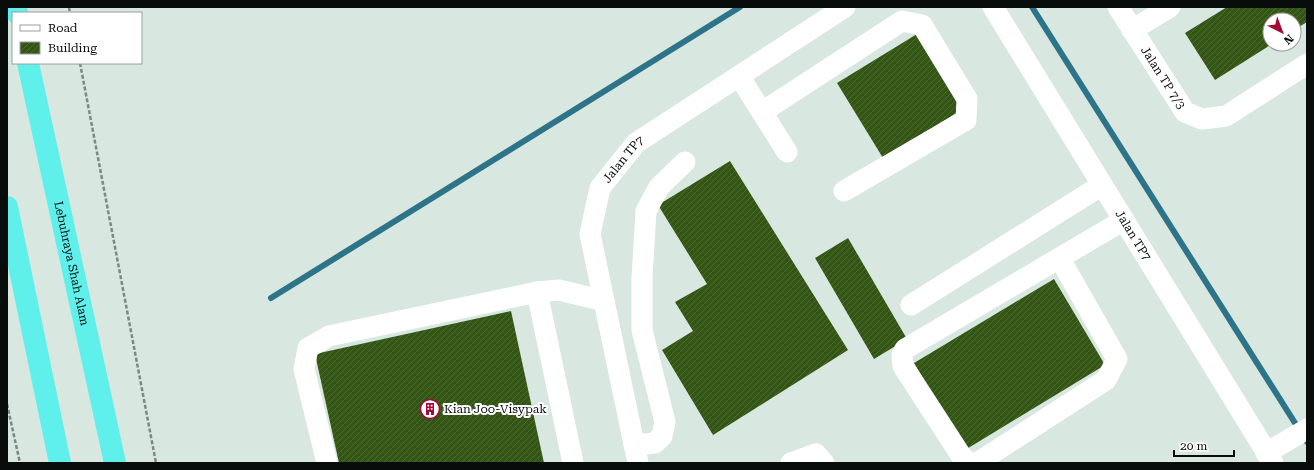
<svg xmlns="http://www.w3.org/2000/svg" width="1314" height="470" font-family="'Roboto Serif',serif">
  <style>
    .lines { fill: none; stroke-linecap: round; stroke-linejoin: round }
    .stream { stroke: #2e7489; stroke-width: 6 }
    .building { fill: url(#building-hatch) }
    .path { stroke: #7d8883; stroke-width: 2.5; stroke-dasharray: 4 2; stroke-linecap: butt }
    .minor { stroke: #fff; stroke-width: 21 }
    .highway { stroke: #60f0ec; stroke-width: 22 }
    .labels { text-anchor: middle; stroke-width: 4; stroke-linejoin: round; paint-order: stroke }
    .street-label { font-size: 12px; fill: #080d0b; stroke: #fff }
    .poi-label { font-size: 12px; fill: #080d0b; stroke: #fff; text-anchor: start }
  </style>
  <defs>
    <pattern id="building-hatch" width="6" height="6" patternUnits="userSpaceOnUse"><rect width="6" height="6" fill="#345615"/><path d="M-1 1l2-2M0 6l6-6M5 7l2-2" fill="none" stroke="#4e6935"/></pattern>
  </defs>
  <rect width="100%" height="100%" fill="#d8e7df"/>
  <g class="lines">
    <!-- stream -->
    <g class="stream">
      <polyline points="1032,7 1307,442"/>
      <polyline points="271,298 740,7"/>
    </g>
  </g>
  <!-- building -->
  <g class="building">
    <polygon points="1227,7 1307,7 1307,22 1294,30 1294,20 1270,20 1270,44 1272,44 1215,80 1185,33"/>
    <polygon points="917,34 963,109 883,158 837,83"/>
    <polygon points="730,161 848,350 713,435 662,350 693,331 675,302 707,284 658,205"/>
    <polygon points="848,238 907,339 874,359 815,258"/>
    <polygon points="1054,279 1105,365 965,450 914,363"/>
    <polygon points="511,311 544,463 339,463 315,354"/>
  </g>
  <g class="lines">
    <!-- path -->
    <g class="path">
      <polyline points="69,7 70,13"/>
      <polyline points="80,63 156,463"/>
      <polyline points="7,404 20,463"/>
    </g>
    <!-- minor -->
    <g class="minor">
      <path id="s1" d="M993 7 1273 463"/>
      <path id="s2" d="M1118 7 1185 112 1202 119 1226 116 1307 64"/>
      <polyline points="1132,30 1170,7"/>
      <polyline points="739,76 787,152"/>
      <polyline points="762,112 902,21 922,25 967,99 966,120 844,191"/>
      <polyline points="537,292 573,463"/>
      <polyline points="911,305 1102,185"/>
      <polyline points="634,445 655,443 662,436 665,422 642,330 642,278 646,211 659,187 685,162"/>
      <polyline points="1266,453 1307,429"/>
      <polyline points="327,463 304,369 308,348 329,336 537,292 559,290 604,301"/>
      <path id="s3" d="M638 463 590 234 600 188 636 143 845 7"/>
      <polyline points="791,463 816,454 824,463"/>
      <polyline points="972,463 968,462 962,457 903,366 902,355 905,349 1124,220"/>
      <polyline points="977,463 1106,380 1117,359 1060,259"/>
    </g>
    <!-- highway -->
    <g class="highway">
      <polyline points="16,7 17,13"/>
      <path id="s4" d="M28 63 115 463"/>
      <polyline points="7,207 60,463"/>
    </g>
  </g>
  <!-- icons -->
  <defs>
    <symbol id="building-ring" viewBox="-11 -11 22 22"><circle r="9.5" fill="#fff" stroke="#a50938" stroke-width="1.5"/><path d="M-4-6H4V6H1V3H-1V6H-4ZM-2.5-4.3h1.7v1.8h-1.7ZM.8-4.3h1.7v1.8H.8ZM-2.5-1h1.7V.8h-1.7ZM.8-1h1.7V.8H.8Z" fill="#a50938"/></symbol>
  </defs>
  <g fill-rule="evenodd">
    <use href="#building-ring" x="419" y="398" width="22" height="22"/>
  </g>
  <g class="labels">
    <!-- street labels -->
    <g class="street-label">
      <text dy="4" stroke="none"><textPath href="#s2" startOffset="84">Jalan TP 7/3</textPath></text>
      <text dy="4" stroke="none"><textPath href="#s3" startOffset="318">Jalan TP7</textPath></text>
      <text dy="4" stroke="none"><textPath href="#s1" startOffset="268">Jalan TP7</textPath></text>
      <text dy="4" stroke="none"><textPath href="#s4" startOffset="205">Lebuhraya Shah Alam</textPath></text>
    </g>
    <!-- poi labels -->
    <g class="poi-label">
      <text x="444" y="413">Kian Joo-Visypak</text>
    </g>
  </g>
  <!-- border -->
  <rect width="1314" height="470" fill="none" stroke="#080d0b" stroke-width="16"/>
  <!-- legend -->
  <rect x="12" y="12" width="130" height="52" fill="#ffffff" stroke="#9c9e9d"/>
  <rect x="20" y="25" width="20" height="6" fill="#ffffff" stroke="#9c9e9d"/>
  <text x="48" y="32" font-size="12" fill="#080d0b">Road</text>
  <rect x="20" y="42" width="20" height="12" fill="url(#building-hatch)" stroke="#9c9e9d"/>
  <text x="48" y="52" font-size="12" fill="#080d0b">Building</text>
  <!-- north arrow -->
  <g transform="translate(1282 32) rotate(138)"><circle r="19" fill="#ffffff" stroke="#9c9e9d"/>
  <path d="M0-3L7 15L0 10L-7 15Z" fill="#a50938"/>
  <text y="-6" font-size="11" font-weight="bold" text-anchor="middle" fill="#080d0b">N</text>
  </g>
  <!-- scale -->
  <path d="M1174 450v6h60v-6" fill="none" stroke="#080d0b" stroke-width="2"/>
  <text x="1180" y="450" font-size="12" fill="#080d0b" stroke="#ffffff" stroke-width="3" paint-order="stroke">20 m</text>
</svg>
